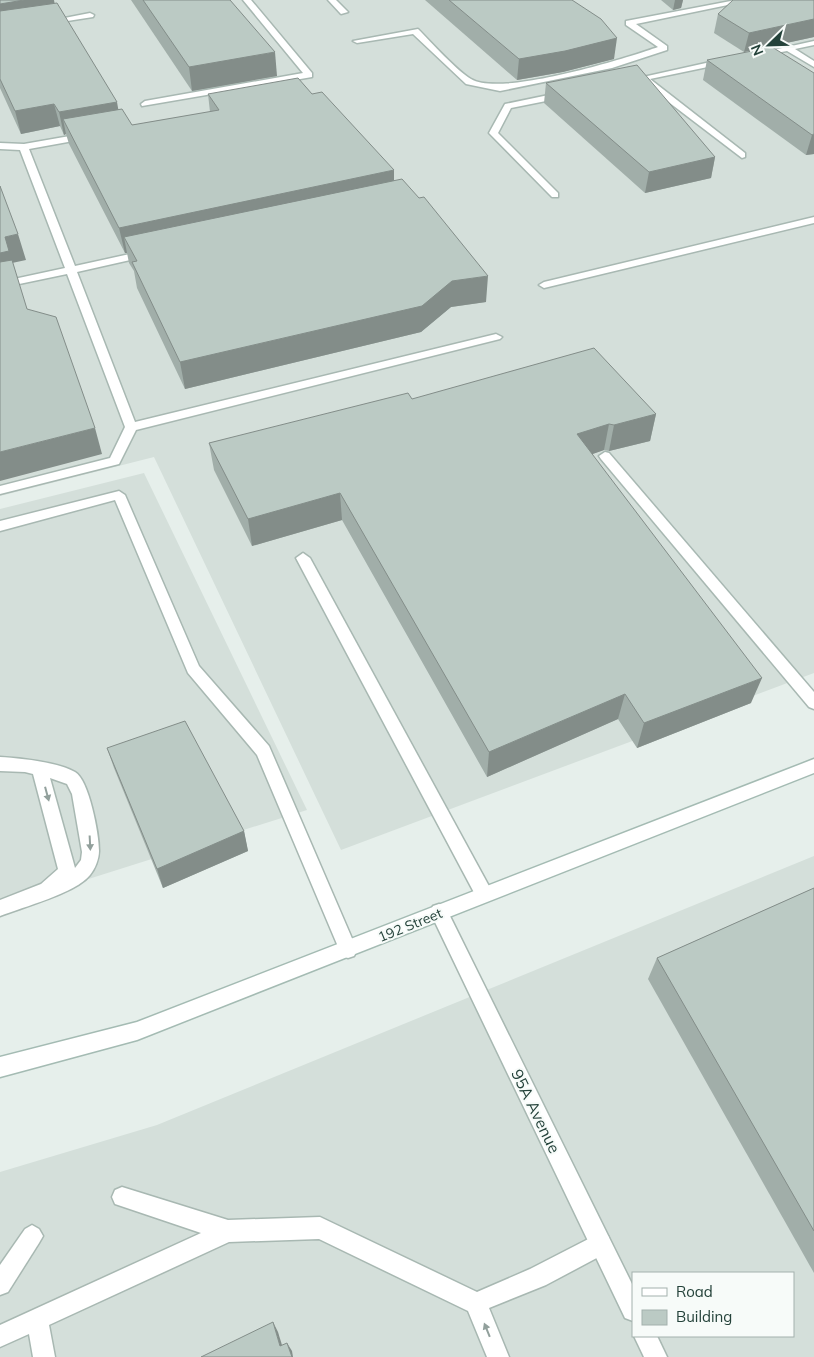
<svg xmlns="http://www.w3.org/2000/svg" width="814" height="1357" font-family="Mulish,sans-serif">
  <style>
    .built { fill: #d4dfda; fill-rule: evenodd }
    .lines { fill: none; stroke-linecap: round; stroke-linejoin: round }
    .lane-casing { stroke: #a8b8b2; stroke-width: 3 }
    .street-casing { stroke: #a8b8b2; stroke-width: 3 }
    .secondary-casing { stroke: #a4bbb3; stroke-width: 3 }
    .lane { fill: #fff; fill-rule: evenodd }
    .street { fill: #fff; fill-rule: evenodd }
    .secondary { fill: #fff; fill-rule: evenodd }
    .wall { fill: #a1aea9 }
    .shaded-wall { fill: #838d89 }
    .building { fill: #bbcac4; stroke: #838d89 }
    .oneway { fill: #92a09c }
    .labels { text-anchor: middle; stroke-width: 4; stroke-linejoin: round; paint-order: stroke }
    .street-label { font-size: 14px; fill: #24423a; stroke: #f7fbf9 }
    .near-street-label { font-size: 16px; fill: #24423a; stroke: #f7fbf9 }
  </style>
  <rect width="100%" height="100%" fill="#e6efeb"/>
  <!-- built -->
  <g class="built">
    <polygon points="0,0 814,0 814,673 341,850 154,457 0,496"/>
    <polygon points="144,473 307,810 0,907 0,509"/>
    <path d="M814 856V1357H0V1172L157 1125ZM633 1273H793V1336H633Z"/>
  </g>
  <g class="lines">
    <defs>
      <g id="lane">
        <polygon points="243,0 251,0 312,73 312,77 142,106 141,104 145,101 303,73"/>
        <polygon points="328,0 336,0 348,12 341,14"/>
        <path d="M736 0H752L636 24 667 46V50L612 68 500 91 466 84 413 34 357 43 353 41 418 29C431 42 457 71 471 79 501 97 624 59 658 47L626 25V21Z"/>
        <polygon points="90,13 94,15 93,17 48,24 44,22"/>
        <polygon points="814,41 814,45 795,49 814,61 814,67 787,51 759,56 755,54"/>
        <polygon points="724,59 728,61 727,63 650,79 745,153 745,157 742,158 641,81 629,84 625,81"/>
        <polygon points="563,92 566,93 566,97 511,108 498,133 558,193 558,197 552,197 489,133 505,104"/>
        <polygon points="87,133 92,136 90,138 29,149 75,266 148,250 153,253 148,256 77,272 135,422 496,334 502,337 500,339 136,430 119,464 0,494 0,486 110,458 125,427 67,274 0,288 0,282 65,268 20,150 0,149 0,143 24,144"/>
        <polygon points="814,217 814,223 544,288 539,285 544,282"/>
        <polygon points="605,452 609,453 814,692 814,709 809,707 601,459 599,456"/>
        <polygon points="119,491 125,495 199,666 269,746 357,950 354,956 348,958 342,956 257,755 188,673 115,500 0,531 0,521"/>
        <polygon points="303,553 310,558 490,888 493,894 490,900 484,902 478,900 296,558"/>
        <path d="M0 757C19 758 58 762 75 772 89 780 99 834 99 851 99 859 95 869 90 875 76 893 23 907 0 916V900L41 884 58 869 33 774 25 772 0 771ZM50 778 67 784 72 794 82 852 81 860 75 868Z"/>
        <polygon points="122,1187 228,1220 320,1217 477,1292 530,1269 600,1233 608,1236 611,1244 608,1252 546,1285 489,1308 509,1357 487,1357 468,1311 319,1239 229,1242 49,1325 55,1357 33,1357 29,1334 0,1347 0,1325 201,1233 115,1204 112,1197 115,1190"/>
        <polygon points="32,1225 39,1229 43,1236 39,1243 8,1292 0,1295 0,1265 25,1229"/>
      </g>
      <g id="street">
        <polygon points="439,904 445,906 633,1286 633,1321 625,1318 433,918 430,912 433,906"/>
        <polygon points="634,1336 657,1336 667,1357 644,1357"/>
      </g>
      <polygon id="secondary" points="814,759 814,773 137,1040 0,1077 0,1057 137,1022"/>
    </defs>
    <!-- lane casing -->
    <use href="#lane" class="lane-casing"/>
    <!-- street casing -->
    <use href="#street" class="street-casing"/>
    <!-- secondary casing -->
    <use href="#secondary" class="secondary-casing"/>
    <!-- lane -->
    <use href="#lane" class="lane"/>
    <!-- street -->
    <use href="#street" class="street"/>
    <!-- secondary -->
    <use href="#secondary" class="secondary"/>
  </g>
  <!-- wall -->
  <g class="wall">
    <polygon points="0,0 54,3 118,109 132,125 210,112 208,94 312,94 394,180 486,302 451,307 421,332 185,389 137,288 134,271 129,263 127,253 125,253 69,144 66,134 64,135 60,126 21,134 0,88"/>
    <polygon points="131,0 230,0 277,76 192,91"/>
    <polygon points="425,0 572,0 614,59 563,72 517,80"/>
    <polygon points="661,0 683,0 681,8 673,10"/>
    <polygon points="814,0 814,37 744,52 714,33 718,14"/>
    <polygon points="707,60 814,73 814,154 806,155 703,80"/>
    <polygon points="546,83 715,157 711,178 645,193 544,103"/>
    <polygon points="412,399 656,414 650,441 609,451 604,450 592,454 751,703 637,748 618,719 487,777 342,520 252,546 214,470 209,443"/>
    <polygon points="107,748 244,831 248,851 163,888 114,768"/>
    <polygon points="814,888 814,1273 648,979 657,958"/>
  </g>
  <!-- shaded-wall -->
  <g class="shaded-wall">
    <polygon points="24,0 54,0 57,17 0,26 0,4"/>
    <polygon points="675,0 683,0 681,8 673,10"/>
    <polygon points="814,19 814,37 744,52 749,33"/>
    <polygon points="617,38 614,59 563,72 517,80 519,59"/>
    <polygon points="275,52 277,76 192,91 189,67"/>
    <polygon points="117,102 121,125 63,119 66,134 64,135 59,112"/>
    <polygon points="54,104 60,126 21,134 15,111"/>
    <polygon points="814,134 814,154 806,155 812,135"/>
    <polygon points="715,157 711,178 645,193 649,172"/>
    <polygon points="394,170 394,196 124,237 127,253 125,253 119,228"/>
    <polygon points="18,234 26,260 12,263 0,280 0,253 5,237"/>
    <polygon points="488,276 486,302 451,307 421,332 185,389 180,362 452,281"/>
    <polygon points="656,414 650,441 609,451 614,425"/>
    <polygon points="609,424 604,450 573,461 577,434"/>
    <polygon points="95,428 102,454 0,481 0,452"/>
    <polygon points="340,493 342,520 252,546 248,519"/>
    <polygon points="762,678 751,703 637,748 644,723"/>
    <polygon points="625,694 618,719 487,777 489,752"/>
    <polygon points="244,831 248,851 163,888 157,869"/>
    <polygon points="273,1322 278,1332 285,1355 280,1346"/>
    <polygon points="287,1343 292,1351 293,1357 292,1357"/>
  </g>
  <!-- building -->
  <g class="building">
    <polygon points="0,0 24,0 0,4"/>
    <polygon points="143,0 230,0 275,52 189,67"/>
    <polygon points="449,0 572,0 601,19 617,38 565,51 519,59"/>
    <polygon points="733,0 814,0 814,19 749,33 718,14"/>
    <polygon points="57,3 117,102 59,112 54,104 15,111 0,79 0,11"/>
    <polygon points="772,47 814,73 814,134 812,135 707,60"/>
    <polygon points="637,65 715,157 649,172 546,83"/>
    <polygon points="298,78 312,94 322,92 394,170 119,228 63,119 122,109 132,125 219,110 208,94"/>
    <polygon points="402,179 419,198 424,197 488,276 452,281 422,306 180,362 132,262 137,261 124,237"/>
    <polygon points="0,186 18,234 5,237 9,251 0,253"/>
    <polygon points="12,260 27,309 56,317 95,428 0,452 0,262"/>
    <polygon points="594,348 656,414 614,425 609,424 577,434 762,678 644,723 625,694 489,752 340,493 248,519 209,443 408,393 412,399"/>
    <polygon points="185,721 244,831 157,869 107,748"/>
    <polygon points="814,888 814,1231 657,958"/>
    <polygon points="273,1322 280,1346 287,1343 292,1357 201,1357"/>
  </g>
  <!-- one-way arrows -->
  <defs><path id="oneway-solid" d="M-6-.8H1V-3.2L6.5 0L1 3.2V.8H-6Z" transform="scale(1.25)"/></defs>
  <g class="oneway">
    <use href="#oneway-solid" transform="translate(47 794) rotate(75)"/>
    <use href="#oneway-solid" transform="translate(90 843) rotate(87)"/>
    <use href="#oneway-solid" transform="translate(487 1330) rotate(-112)"/>
  </g>
  <g class="labels">
    <!-- street labels -->
    <g class="street-label">
      <text transform="translate(410 925) rotate(-22)" y="5">192 Street</text>
    </g>
    <!-- near-street labels -->
    <g class="near-street-label">
      <text transform="translate(536 1111) rotate(64)" y="6">95A Avenue</text>
    </g>
  </g>
  <!-- legend -->
  <rect x="632" y="1272" width="162" height="65" fill="#f7fbf9" stroke="#a3b1ad"/>
  <rect x="642" y="1288" width="25" height="8" fill="#ffffff" stroke="#a3b1ad"/>
  <text x="676" y="1297" font-size="15" fill="#24423a">Road</text>
  <rect x="642" y="1310" width="25" height="15" fill="#bbcac4" stroke="#a3b1ad"/>
  <text x="676" y="1322" font-size="15" fill="#24423a">Building</text>
  <!-- north arrow -->
  <g transform="translate(769 45) rotate(247)" stroke="#f7fbf9" stroke-width="4" paint-order="stroke">
  <path d="M0-4L9 19L0 12L-9 19Z" fill="#24423a"/>
  <text y="-8" font-size="14" font-weight="bold" text-anchor="middle" fill="#24423a">N</text>
  </g>
</svg>
